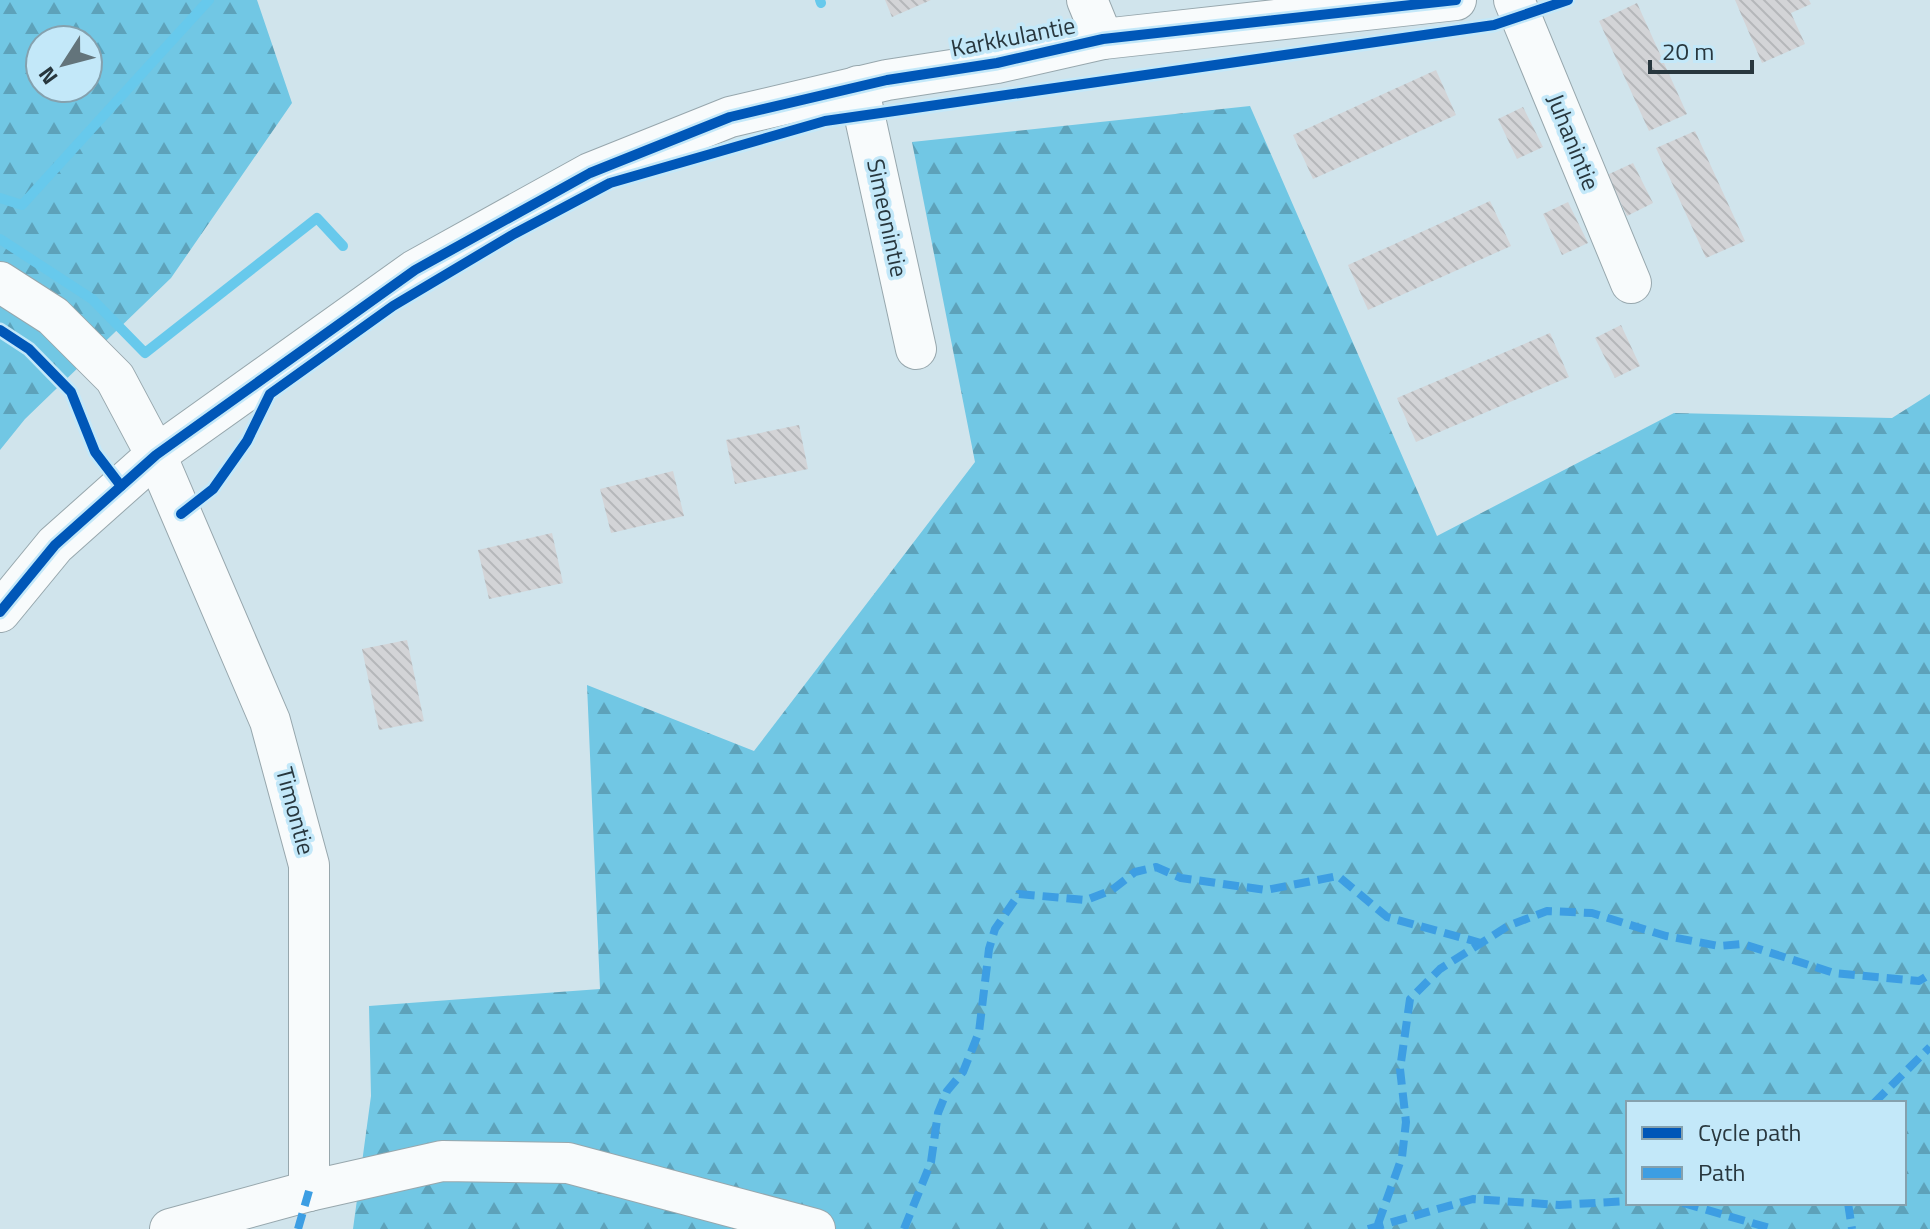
<svg xmlns="http://www.w3.org/2000/svg" width="1930" height="1229" font-family="'Titillium Web',sans-serif">
  <style>
    .forest { fill: url(#forest-firs); fill-rule: evenodd }
    .lines { fill: none; stroke-linecap: round; stroke-linejoin: round }
    .stream { stroke: #67c9ec; stroke-width: 10 }
    .building { fill: url(#building-back-hatch) }
    .street-casing { stroke: #97a7ad; stroke-width: 42 }
    .street { stroke: #f8fbfc; stroke-width: 40 }
    .quiet { stroke: #3d9ee3; stroke-width: 8; stroke-dasharray: 16 8; stroke-linecap: butt }
    .cycleway-casing { stroke: #c3e8f9; stroke-width: 15 }
    .cycleway { stroke: #0057b8; stroke-width: 10 }
    .labels { text-anchor: middle; stroke-width: 7; stroke-linejoin: round; paint-order: stroke }
    .street-label { font-size: 24px; fill: #28373e; stroke: #c3e8f9 }
  </style>
  <defs>
    <pattern id="forest-firs" width="22" height="20" patternUnits="userSpaceOnUse" patternTransform="scale(2)"><rect width="22" height="20" fill="#71c7e4"/><path d="M5 1l3.5 6h-7zM16 11l3.5 6h-7z" fill="#5da2ba"/></pattern>
    <pattern id="building-back-hatch" width="6" height="6" patternUnits="userSpaceOnUse" patternTransform="scale(2)"><rect width="6" height="6" fill="#d3d4d7"/><path d="M-1 5l2 2M0 0l6 6M5-1l2 2" fill="none" stroke="#b5b7ba"/></pattern>
  </defs>
  <rect width="100%" height="100%" fill="#d0e4ec"/>
  <!-- forest -->
  <g class="forest">
    <path d="M0 0H257L292 103 171 278 25 419 0 450ZM40 40H88V88H40Z"/>
    <path d="M1250 106 1437 536 1674 413 1892 418 1930 394V1229H353L371 1096 369 1006 600 989 587 685 754 751 975 462 912 142ZM1628 1103H1904V1203H1628Z"/>
  </g>
  <g class="lines">
    <!-- stream -->
    <g class="stream">
      <polyline points="820,0 821,3"/>
      <polyline points="0,198 22,205 209,0"/>
      <polyline points="0,239 92,299 145,353 317,218 343,246"/>
    </g>
  </g>
  <!-- building -->
  <g class="building">
    <polygon points="885,0 931,0 892,17"/>
    <polygon points="1735,0 1809,0 1811,4 1791,13 1805,44 1762,63"/>
    <polygon points="1637,3 1687,114 1649,131 1599,21"/>
    <polygon points="1436,70 1456,115 1313,179 1293,135"/>
    <polygon points="1523,107 1543,147 1517,159 1498,119"/>
    <polygon points="1695,131 1745,241 1706,258 1656,148"/>
    <polygon points="1633,163 1653,203 1627,216 1607,175"/>
    <polygon points="1490,201 1511,246 1368,310 1348,265"/>
    <polygon points="1568,202 1588,243 1562,255 1543,214"/>
    <polygon points="1621,325 1640,366 1615,378 1595,338"/>
    <polygon points="1550,333 1569,377 1416,442 1397,398"/>
    <polygon points="799,425 808,469 735,484 726,440"/>
    <polygon points="673,471 684,516 611,533 600,489"/>
    <polygon points="552,533 563,583 489,599 478,550"/>
    <polygon points="407,640 424,721 379,730 362,649"/>
  </g>
  <g class="lines">
    <defs>
      <g id="street">
        <polyline points="1087,0 1103,39"/>
        <polyline points="1514,0 1631,283"/>
        <polyline points="858,86 916,349"/>
        <polyline points="0,282 53,316 115,378 156,455 270,721 309,865 309,1191"/>
        <polyline points="0,612 55,545 156,455 415,270 590,173 730,117 887,80 997,63 1103,39 1456,0"/>
        <polyline points="170,1229 309,1191 442,1161 568,1163 815,1229"/>
      </g>
    </defs>
    <!-- street casing -->
    <use href="#street" class="street-casing"/>
    <!-- street -->
    <use href="#street" class="street"/>
    <!-- quiet -->
    <g class="quiet">
      <polyline points="1874,1103 1930,1047"/>
      <polyline points="1683,1203 1773,1229"/>
      <polyline points="1848,1203 1852,1229"/>
      <polyline points="1378,1224 1402,1157 1406,1122 1400,1069 1410,999 1440,969 1508,926 1547,911 1592,913 1666,936 1719,946 1743,944 1834,973 1919,981 1930,974"/>
      <polyline points="298,1229 309,1191"/>
      <polyline points="904,1229 931,1162 938,1113 947,1091 963,1072 979,1032 989,949 995,929 1019,894 1086,900 1112,890 1135,872 1156,867 1181,878 1266,890 1338,876 1387,917 1481,943"/>
      <polyline points="1368,1229 1473,1199 1559,1205 1628,1201"/>
    </g>
    <defs>
      <g id="cycleway">
        <polyline points="0,330 29,349 71,392 95,452 121,486"/>
        <polyline points="181,514 213,489 247,441 270,394 393,306 514,234 610,183 825,121 1494,25 1568,0"/>
        <polyline points="0,612 55,545 156,455 415,270 590,173 730,117 887,80 997,63 1103,39 1456,0"/>
      </g>
    </defs>
    <!-- cycleway casing -->
    <use href="#cycleway" class="cycleway-casing"/>
    <!-- cycleway -->
    <use href="#cycleway" class="cycleway"/>
  </g>
  <g class="labels">
    <!-- street labels -->
    <g class="street-label">
      <text transform="translate(1013 37) rotate(-11)" y="8">Karkkulantie</text>
      <text transform="translate(1573 142) rotate(68)" y="8">Juhanintie</text>
      <text transform="translate(887 218) rotate(78)" y="8">Simeonintie</text>
      <text transform="translate(295 811) rotate(75)" y="8">Timontie</text>
    </g>
  </g>
  <!-- legend -->
  <rect x="1626" y="1101" width="280" height="104" fill="#c3e8f9" stroke="#85a1ae" stroke-width="2"/>
  <rect x="1642" y="1127" width="40" height="12" fill="#0057b8" stroke="#85a1ae" stroke-width="2"/>
  <text x="1698" y="1141" font-size="24" fill="#28373e">Cycle path</text>
  <rect x="1642" y="1167" width="40" height="12" fill="#3d9ee3" stroke="#85a1ae" stroke-width="2"/>
  <text x="1698" y="1181" font-size="24" fill="#28373e">Path</text>
  <!-- north arrow -->
  <g transform="translate(64 64) rotate(234)"><circle r="38" fill="#c3e8f9" stroke="#85a1ae" stroke-width="2"/>
  <path d="M0-6L14 30L0 20L-14 30Z" fill="#63747b"/>
  <text y="-12" font-size="22" font-weight="bold" text-anchor="middle" fill="#28373e">N</text>
  </g>
  <!-- scale -->
  <path d="M1650 60v12h102v-12" fill="none" stroke="#28373e" stroke-width="4"/>
  <text x="1662" y="60" font-size="24" fill="#28373e" stroke="#c3e8f9" stroke-width="6" paint-order="stroke">20 m</text>
</svg>
